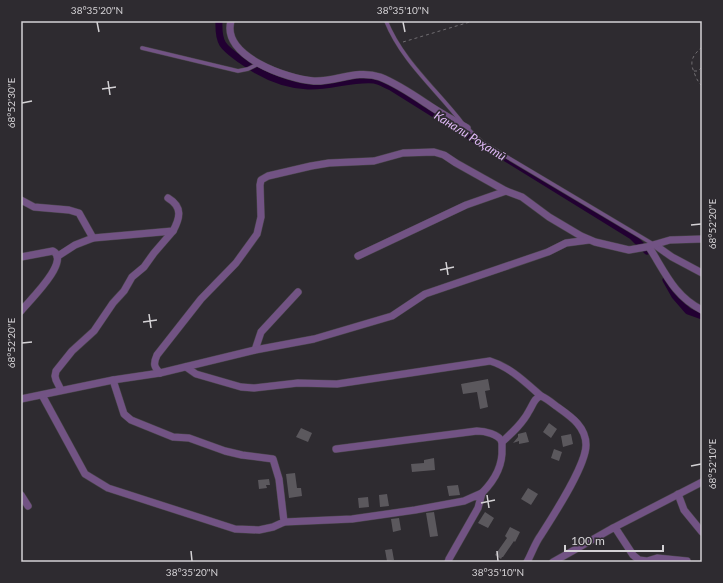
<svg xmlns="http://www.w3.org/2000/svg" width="723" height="583" font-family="Lato,sans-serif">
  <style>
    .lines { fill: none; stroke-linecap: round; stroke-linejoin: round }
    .canal { stroke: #220032; stroke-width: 7 }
    .building { fill: #5b585d }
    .lane-casing { stroke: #49464a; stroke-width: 4.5 }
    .street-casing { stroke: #49464a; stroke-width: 8 }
    .path { stroke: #716e72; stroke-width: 1; stroke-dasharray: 3 3; stroke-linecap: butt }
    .lane { stroke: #725384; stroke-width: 3.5 }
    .street { stroke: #725384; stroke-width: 7 }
    .ticks { fill: none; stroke: #d4d2d5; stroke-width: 1.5 }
    .labels { text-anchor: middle; stroke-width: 3.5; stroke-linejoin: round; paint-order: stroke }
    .water-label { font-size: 12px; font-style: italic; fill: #e1baf8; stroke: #2e2b30 }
    .neatline { fill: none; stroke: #d4d2d5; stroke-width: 1.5 }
    .ticks-label { font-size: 10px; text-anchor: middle; fill: #d4d2d5 }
  </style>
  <rect width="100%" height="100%" fill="#2e2b30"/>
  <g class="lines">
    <!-- canal -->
    <g class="canal">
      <path d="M219 21C218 44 223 47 241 60 260 74 283 85 308 86 330 87 352 78 374 80 380 81 386 85 391 87L487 147"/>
      <polyline points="504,157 632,236 647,251"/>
      <polyline points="666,280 675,296 688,311 702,316"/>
    </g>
  </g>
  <!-- building -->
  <g class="building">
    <polygon points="488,379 490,390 485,391 488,407 480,409 477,392 463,394 461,384"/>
    <polygon points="549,423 557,429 551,438 543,432"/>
    <polygon points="301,428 312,433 308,442 296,437"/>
    <polygon points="526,432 529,442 519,444 519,441 513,443 518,437 518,434"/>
    <polygon points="571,434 573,444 563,447 561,436"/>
    <polygon points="554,449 562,452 559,461 551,458"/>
    <polygon points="434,458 435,470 412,472 411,464 424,463 424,460"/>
    <polygon points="295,473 297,488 301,488 302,496 289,498 286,474"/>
    <polygon points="269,479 270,485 266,485 267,488 259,489 258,480"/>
    <polygon points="458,485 460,495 449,496 447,486"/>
    <polygon points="528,488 538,494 531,505 521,499"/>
    <polygon points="387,494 389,506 380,507 379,495"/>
    <polygon points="368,497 369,507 359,508 358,498"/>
    <polygon points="434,512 438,536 430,537 426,513"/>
    <polygon points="485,512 494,518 488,528 478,523"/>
    <polygon points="399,518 401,530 393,532 391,519"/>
    <polygon points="510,527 520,532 515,542 514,541 503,557 502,557 501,559 495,555 507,538 505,536"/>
    <polygon points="392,549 394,560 387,561 385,550"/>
  </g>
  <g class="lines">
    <defs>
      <g id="lane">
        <path d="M386 21C402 61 437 90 463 124"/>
        <polyline points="142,48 238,71 248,69 258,64"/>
        <polyline points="467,128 482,142 653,244"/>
      </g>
      <g id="street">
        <path d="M231 21C221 56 287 79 314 81 336 82 357 69 380 77 398 84 415 96 430 106 442 114 455 121 467 128"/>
        <polyline points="21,200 34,207 69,210 79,213 93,238"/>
        <polyline points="655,245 672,257 702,273"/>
        <path d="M649 247C665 272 674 296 702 310"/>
        <path d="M58 256 75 245 93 238 173 231C180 218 183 207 168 198"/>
        <polyline points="358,256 466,205 506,191"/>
        <path d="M21 257 53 251C71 261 29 301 21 311"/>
        <polyline points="255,350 261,332 298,292"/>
        <path d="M186 367 196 374 241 387 254 388 298 383 337 384 490 361C510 367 525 382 541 396"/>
        <path d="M160 373C154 367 153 364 157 355L201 299 236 263 257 234 261 217 260 185 261 180 268 176 311 166 329 163 374 161 403 153 434 152 444 155 456 163 506 191 522 197 549 217 581 236 595 242 629 250 646 247 670 240 702 239"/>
        <polyline points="61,390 56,380 55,376 56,371 72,351 94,331 113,303 124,291 132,277 144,267 154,253 173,231"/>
        <polyline points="42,395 85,474 108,488 235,529 259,530 273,527 284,522 279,479 273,459 242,455 225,451 189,438 173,437 131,420 124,414 113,380"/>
        <polyline points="21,399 113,380 160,373 255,350 314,339 392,316 425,294 548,252 566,243 589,240"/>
        <path d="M502 442C512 433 523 423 529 411 533 405 534 398 541 396 546 398 551 402 556 406 570 416 586 426 586 445 586 466 553 516 541 535 535 543 532 553 527 562"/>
        <path d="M336 449 477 431C484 431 499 434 502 442 502 444 502 446 502 448 503 466 494 481 482 493"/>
        <polyline points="678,494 684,510 702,532"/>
        <polyline points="21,495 28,506"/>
        <polyline points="284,522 352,519 415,510 464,501 482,493 478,508 449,559 448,562"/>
        <polyline points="613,528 702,482"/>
        <polyline points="553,562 613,528 616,529 633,555 639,560 647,561 657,558 687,561"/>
      </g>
    </defs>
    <!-- lane casing -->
    <use href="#lane" class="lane-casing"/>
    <!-- street casing -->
    <use href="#street" class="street-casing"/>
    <!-- path -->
    <g class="path">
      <polyline points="403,42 473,21"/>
      <path d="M702 47C693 55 689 61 694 72 696 78 698 82 702 86"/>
      <polyline points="694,71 698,71 702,67"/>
    </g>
    <!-- lane -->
    <use href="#lane" class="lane"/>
    <!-- street -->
    <use href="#street" class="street"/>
  </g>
  <!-- ticks -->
  <path class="ticks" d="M97 22 99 32M403 22 405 32M108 81 110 95M102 89 116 87M22 103 32 101M691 225 701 224M446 262 448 275M440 270 454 267M149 314 151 328M143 322 157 320M22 343 32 342M691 466 701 464M487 495 489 508M481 503 495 500M191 551 192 561M497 551 498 561"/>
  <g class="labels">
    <!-- water labels -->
    <g class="water-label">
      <text transform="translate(470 136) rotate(32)" y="4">Канали Роҳатӣ</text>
    </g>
  </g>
  <!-- border -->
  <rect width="723" height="583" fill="none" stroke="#2e2b30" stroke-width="44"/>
  <!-- scale -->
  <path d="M565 545v6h98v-6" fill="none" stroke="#d4d2d5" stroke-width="2"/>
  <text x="571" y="545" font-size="12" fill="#d4d2d5" stroke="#2e2b30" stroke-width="3" paint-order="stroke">100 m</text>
  <rect x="22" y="22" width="679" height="539" class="neatline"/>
  <g class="ticks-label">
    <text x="97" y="14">38°35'20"N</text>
    <text x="403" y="14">38°35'10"N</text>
    <text transform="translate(11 103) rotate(-90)" y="4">68°52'30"E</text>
    <text transform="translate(712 224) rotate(-90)" y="4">68°52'20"E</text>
    <text transform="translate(11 343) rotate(-90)" y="4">68°52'20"E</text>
    <text transform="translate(712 464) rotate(-90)" y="4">68°52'10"E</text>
    <text x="192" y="576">38°35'20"N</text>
    <text x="498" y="576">38°35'10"N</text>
  </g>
</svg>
